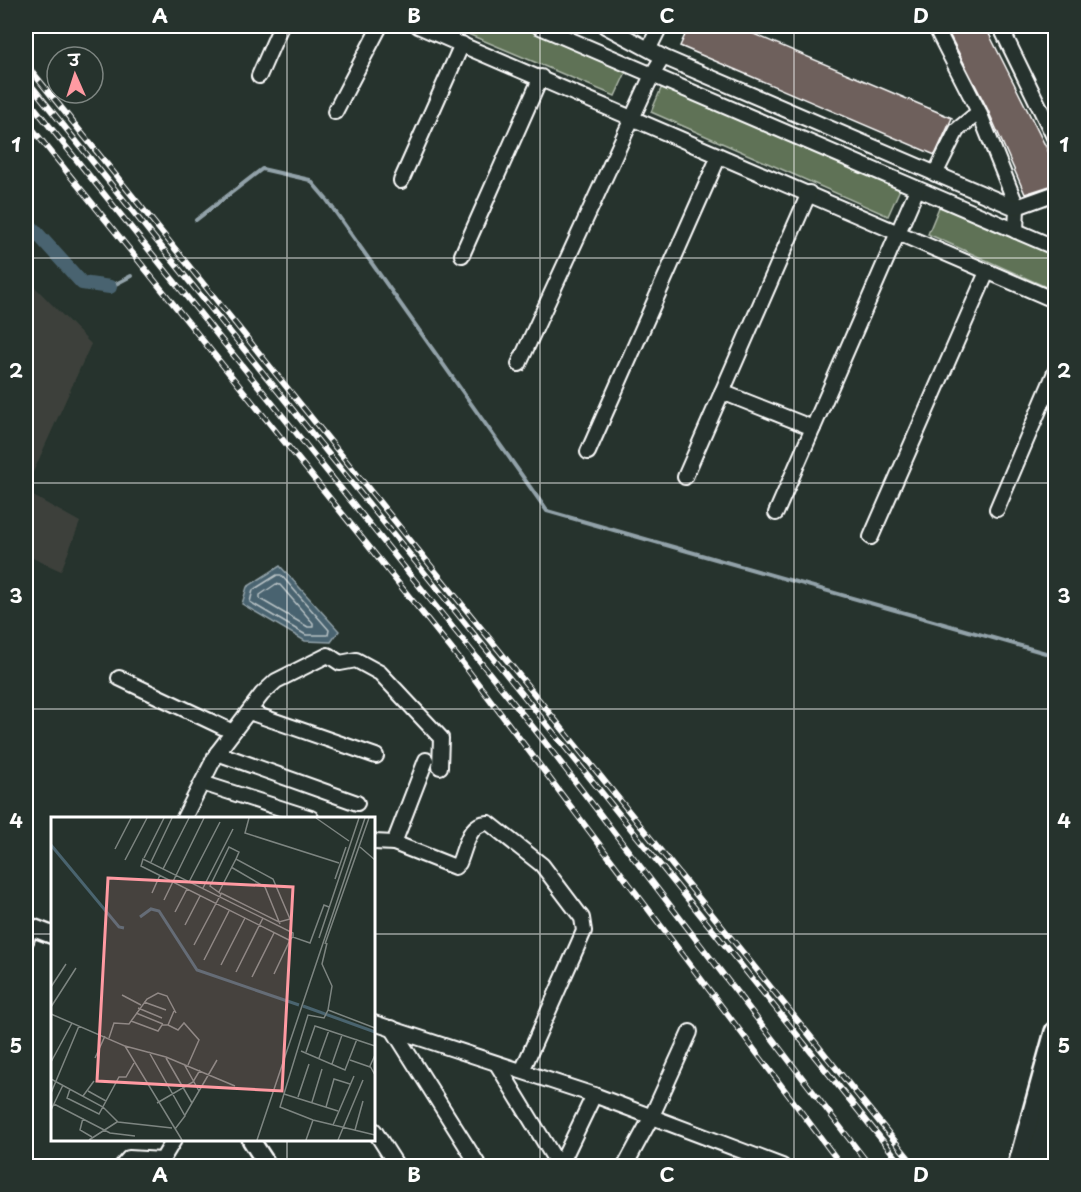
<svg xmlns="http://www.w3.org/2000/svg" width="1081" height="1192" font-family="'Playpen Sans','Playpen Sans Deva',sans-serif">
  <style>
    .built { fill: #3c413b }
    .green { fill: #5e7256; stroke: #aeb8aa; stroke-width: 1.5 }
    .water { fill: #4a646f; stroke: #92a2a9; stroke-width: 1.5 }
    .lines { fill: none; stroke-linecap: round; stroke-linejoin: round }
    .shore { stroke: #b7c1c5; stroke-width: 1.5 }
    .stream { stroke: #92a2a9; stroke-width: 4 }
    .canal { stroke: #4a646f; stroke-width: 14 }
    .building { fill: #6e615c; stroke: #fff; stroke-width: 1.5 }
    .minor-casing { stroke: #fff; stroke-width: 18 }
    .tertiary-casing { stroke: #fff; stroke-width: 21 }
    .trunk-casing { stroke: #fff; stroke-width: 26 }
    .minor { stroke: #26332d; stroke-width: 14 }
    .tertiary { stroke: #26332d; stroke-width: 16 }
    .trunk { stroke: #26332d; stroke-width: 21 }
    .rail-casing { stroke: #fff; stroke-width: 6 }
    .rail { stroke: #26332d; stroke-width: 4; stroke-dasharray: 11; stroke-linecap: butt }
    .grid { fill: none; stroke: #fff; stroke-width: 1.5; stroke-opacity: 0.55 }
    .inset-river { fill: none; stroke: #4a646f; stroke-width: 3 }
    .inset-road { fill: none; stroke: #7d8581; stroke-width: 1.5 }
    .view { fill: #ff9aa2; fill-opacity: 0.15; stroke: #ff9aa2; stroke-width: 3 }
    .inset-edge { fill: none; stroke: #fff; stroke-width: 3 }
    .neatline { fill: none; stroke: #fff; stroke-width: 2 }
    .grid-label { font-size: 20px; text-anchor: middle; font-weight: bold; fill: #fff }
  </style>
  <rect width="100%" height="100%" fill="#26332d"/>
  <filter id="ink" filterUnits="userSpaceOnUse"><feTurbulence type="fractalNoise" baseFrequency=".0167" numOctaves="2"/><feDisplacementMap in="SourceGraphic" scale="12" xChannelSelector="R" yChannelSelector="G"/><feConvolveMatrix kernelMatrix="1 2 1 2 8 2 1 2 1" color-interpolation-filters="sRGB"/></filter>
  <g filter="url(#ink)">
    <!-- built -->
    <g class="built">
      <polygon points="26,278 91,344 26,488"/>
      <polygon points="26,492 80,522 61,571 26,555"/>
    </g>
    <!-- green -->
    <g class="green">
      <polygon points="449,26 528,26 627,70 615,96"/>
      <polygon points="663,84 900,189 888,216 651,112"/>
      <polygon points="940,205 1055,255 1055,291 928,234"/>
    </g>
    <!-- water -->
    <polygon class="water" points="280,566 339,631 331,642 305,641 242,604 247,587"/>
    <g class="lines">
      <!-- shore -->
      <g class="shore">
        <polygon points="277,575 281,575 329,630 328,635 306,635 250,602 253,590"/>
        <polygon points="276,584 280,585 313,623 313,627 308,627 260,599 260,595"/>
      </g>
      <!-- stream -->
      <g class="stream">
        <polyline points="196,220 262,169 310,180 327,200 547,511 1056,656"/>
        <polyline points="110,287 131,276"/>
      </g>
      <!-- canal -->
      <polyline class="canal" points="26,221 82,283 110,287"/>
    </g>
    <!-- building -->
    <g class="building">
      <polygon points="689,26 735,26 952,118 935,155 680,46"/>
      <polygon points="945,26 985,26 1056,167 1056,184 1025,194 987,108"/>
    </g>
    <g class="lines">
      <defs>
        <g id="minor">
          <polyline points="418,26 1056,301"/>
          <polyline points="538,26 1056,248"/>
          <polyline points="935,26 979,112 1017,207 1016,231"/>
          <polyline points="1000,26 1056,141"/>
          <polyline points="649,48 660,26"/>
          <polyline points="663,57 1011,206 1017,207 1056,193"/>
          <polyline points="259,76 281,26"/>
          <polyline points="335,112 380,26"/>
          <polyline points="935,174 957,130 979,112"/>
          <polyline points="401,181 462,44"/>
          <polyline points="462,255 541,77"/>
          <polyline points="519,364 652,75 663,57 605,26"/>
          <polyline points="722,392 813,428"/>
          <polyline points="588,452 719,156"/>
          <polyline points="685,477 809,193"/>
          <polyline points="997,509 1056,370"/>
          <polyline points="776,513 917,189"/>
          <polyline points="871,537 987,272"/>
          <polyline points="119,678 233,732"/>
          <polyline points="249,712 376,756"/>
          <polyline points="217,753 357,803"/>
          <polyline points="202,783 311,818"/>
          <polyline points="184,818 217,753 262,694 276,681 328,655 340,663 356,660 380,673 441,738 440,767"/>
          <polyline points="374,842 394,843 426,760"/>
          <path d="M394 843 455 867 459 863C466 847 468 822 489 823L542 865 582 918 584 931 522 1071"/>
          <polyline points="26,941 31,927"/>
          <polyline points="374,1023 594,1095 782,1166"/>
          <polyline points="392,1028 479,1166"/>
          <polyline points="497,1064 559,1166"/>
          <polyline points="374,1130 397,1166"/>
          <polyline points="122,1166 129,1158 162,1160 174,1140"/>
          <polyline points="560,1166 594,1095"/>
          <polyline points="625,1166 651,1118 690,1032"/>
        </g>
        <g id="tertiary">
          <polyline points="26,925 52,935"/>
          <polyline points="251,1140 268,1166"/>
        </g>
        <g id="trunk">
          <polyline points="1019,1166 1056,1032"/>
          <polyline points="1036,1166 1056,1096"/>
        </g>
      </defs>
      <!-- minor casing -->
      <use href="#minor" class="minor-casing"/>
      <!-- tertiary casing -->
      <use href="#tertiary" class="tertiary-casing"/>
      <!-- trunk casing -->
      <use href="#trunk" class="trunk-casing"/>
      <!-- minor -->
      <use href="#minor" class="minor"/>
      <!-- tertiary -->
      <use href="#tertiary" class="tertiary"/>
      <!-- trunk -->
      <use href="#trunk" class="trunk"/>
      <defs>
        <g id="rail">
          <polyline points="26,64 915,1166"/>
          <polyline points="26,79 903,1166"/>
          <polyline points="26,97 544,741 870,1166"/>
          <polyline points="26,121 461,661 842,1166"/>
        </g>
      </defs>
      <!-- rail casing -->
      <use href="#rail" class="rail-casing"/>
      <!-- rail -->
      <use href="#rail" class="rail"/>
    </g>
  </g>
  <!-- grid -->
  <path class="grid" d="M287 26V818M540 26V1166M794 26V1166M26 258H1056M26 483H1056M26 709H1056M26 934H52M374 934H1056M287 1140V1166"/>
  <!-- overview -->
  <g transform="translate(51 817)">
    <rect width="324" height="324" fill="#26332d"/>
    <path class="inset-river" d="M0 28 68 110 73 111M89 100 100 92 108 94 146 153 248 188M252 189 324 215"/>
    <path class="inset-road" d="M198 1 194 16 288 46M265 1 298 24M309 30 324 43M64 32 80 1M93 41 113 1M74 43 96 1M100 45 121 1M180 50 214 70 229 107M112 52 138 1M284 62 295 30M138 65 169 5M152 71 182 12M168 75 185 42 222 62 239 102 228 105 170 76M101 76 109 58M113 83 153 1M124 95 136 72M134 108 149 79M242 120V116L92 42 90 49 238 123 242 120 259 126 273 88 278 90M268 121 308 1M276 126 271 147 281 169 277 193 273 201 257 198 229 290 262 303 324 318M274 127 318 1M143 128 170 77 159 69 178 30 188 35 185 42M153 143 178 94M170 148 194 101M185 155 212 101M223 157 239 123M201 160 223 116M0 170 15 147M71 178 90 188M93 185 115 193M0 190 25 151M87 191 111 201M277 193 324 211M85 196 112 207M0 197 74 229 131 323M80 204 107 214 111 208H117L123 194M117 208 127 213 133 206 148 223 137 248M58 221 63 206 78 207 96 182 107 176 116 179 125 196M74 229 115 240 184 269M250 234 294 253 306 222M98 235 134 299 124 312M255 235 264 209 324 229M324 238 319 249 324 258M44 241 54 219M115 241 141 286M268 241 278 213M299 243 319 250M0 245 21 206M133 247 148 274M281 247 291 218M0 262 52 290 67 305 121 311M19 272 16 281 48 297 68 260H75L83 246M37 274 55 284M0 276 28 209M233 277 287 294M32 279 43 264M247 280 258 247M261 285 271 252M106 286 142 265 149 253M3 287 59 316 84 319M275 290 283 262 299 267M0 293 12 268M134 298 166 243M32 301 29 313 41 320M282 308 303 259M304 313 312 284M38 323 66 305M206 323 314 1M255 323 262 303M287 323 312 263"/>
    <path class="view" d="M57 61 242 70 231 274 46 264Z"/>
    <rect width="324" height="324" class="inset-edge"/>
  </g>
  <!-- margin -->
  <rect width="1081" height="1192" fill="none" stroke="#26332d" stroke-width="66"/>
  <!-- north arrow -->
  <g transform="translate(75 75) rotate(357)"><circle r="28" fill="#26332d" stroke="#7d8581" stroke-width="1.5"/>
  <path d="M0-4.5L10 22L0 15L-10 22Z" fill="#ff9aa2"/>
  <text y="-9" font-size="16" font-weight="bold" text-anchor="middle" fill="#ffffff">उ</text>
  </g>
  <rect x="33" y="33" width="1015" height="1126" class="neatline"/>
  <g class="grid-label">
    <text x="160" y="23">A</text>
    <text x="414" y="23">B</text>
    <text x="667" y="23">C</text>
    <text x="921" y="23">D</text>
    <text x="16" y="152">1</text>
    <text x="1064" y="152">1</text>
    <text x="16" y="378">2</text>
    <text x="1064" y="378">2</text>
    <text x="16" y="603">3</text>
    <text x="1064" y="603">3</text>
    <text x="16" y="828">4</text>
    <text x="1064" y="828">4</text>
    <text x="16" y="1053">5</text>
    <text x="1064" y="1053">5</text>
    <text x="160" y="1182">A</text>
    <text x="414" y="1182">B</text>
    <text x="667" y="1182">C</text>
    <text x="921" y="1182">D</text>
  </g>
</svg>
